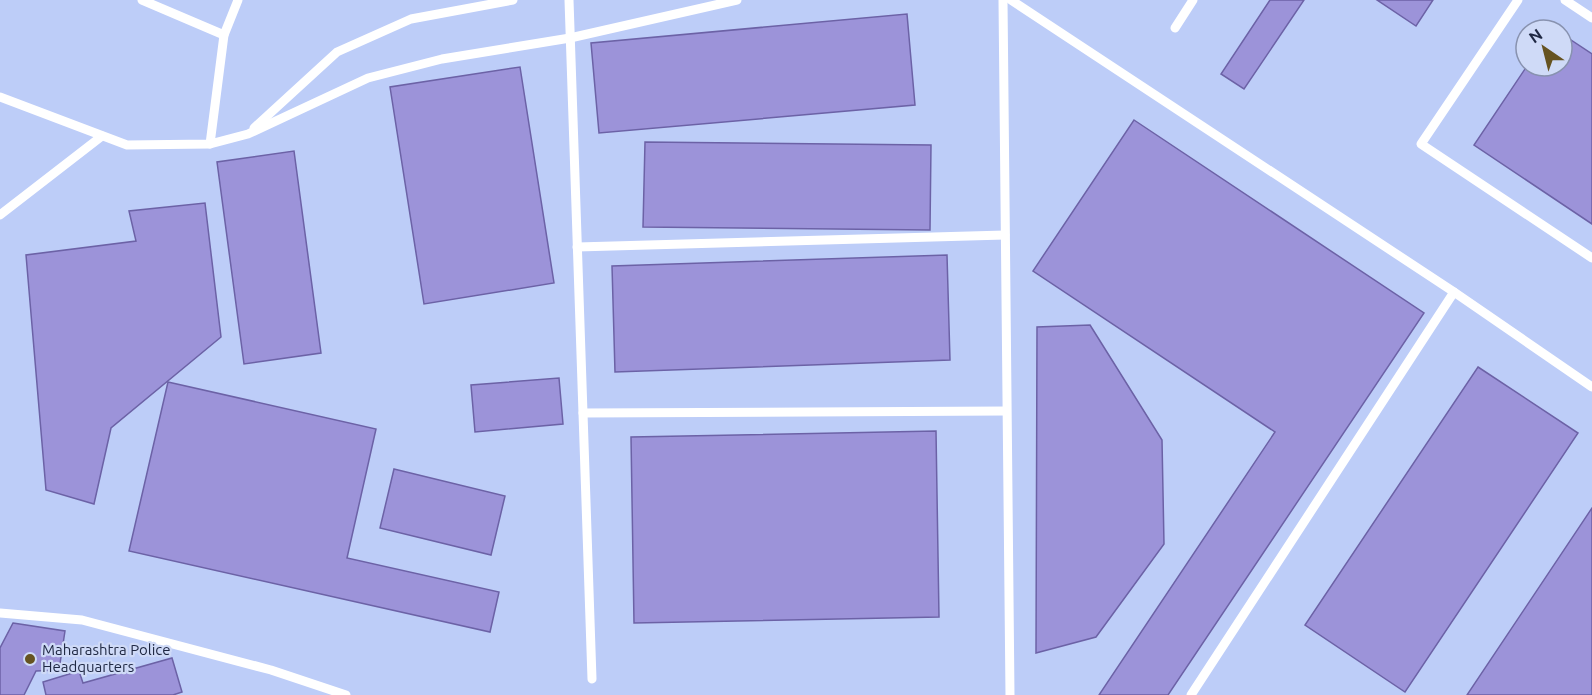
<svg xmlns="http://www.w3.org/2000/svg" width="1592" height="695" font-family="Ubuntu,sans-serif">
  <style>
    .building { fill: #9c93d9; stroke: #6c62a6; stroke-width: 1.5 }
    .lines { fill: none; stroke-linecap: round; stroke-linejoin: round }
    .lane { stroke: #fff; stroke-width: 9 }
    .poi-dot { fill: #665321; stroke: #cfdaf7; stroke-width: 2 }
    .labels { text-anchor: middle; stroke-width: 4.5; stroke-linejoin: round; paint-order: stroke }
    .poi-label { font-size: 15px; fill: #1e2742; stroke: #cfdaf7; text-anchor: start }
  </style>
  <rect width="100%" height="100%" fill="#bdcdf8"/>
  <!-- building -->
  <g class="building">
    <polygon points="1270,0 1304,0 1244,89 1221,74"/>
    <polygon points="1377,0 1433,0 1416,26"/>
    <polygon points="907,14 915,105 599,133 591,43"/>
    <polygon points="1562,34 1592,54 1592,224 1474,145 1527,66 1562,66"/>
    <polygon points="520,67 554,283 424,304 390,87"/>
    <polygon points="1134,120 1424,313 1168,695 1099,695 1275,432 1033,271"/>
    <polygon points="645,142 931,145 930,230 643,227"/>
    <polygon points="294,151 321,353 244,364 217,162"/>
    <polygon points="205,203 221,337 111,428 94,504 46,490 26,255 136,241 129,211"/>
    <polygon points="947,255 950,360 615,372 612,266"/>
    <polygon points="1090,325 1162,440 1164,544 1096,637 1036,653 1037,327"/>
    <polygon points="1478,367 1578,433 1405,692 1305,625"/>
    <polygon points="559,378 563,424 475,432 471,385"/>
    <polygon points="168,382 376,429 347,558 499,592 490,632 129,551"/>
    <polygon points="936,431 939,617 634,623 631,437"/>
    <polygon points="394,469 505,496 491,555 380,528"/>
    <polygon points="1592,508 1592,695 1467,695"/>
    <polygon points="13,623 65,631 59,670 36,671 24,695 0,695 0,648"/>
    <polygon points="172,658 182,692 173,695 46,695 43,682 79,671 83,683"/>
  </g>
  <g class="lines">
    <!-- lane -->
    <g class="lane">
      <polyline points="142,0 224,35"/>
      <polyline points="569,0 592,679"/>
      <polyline points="1003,0 1010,695"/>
      <polyline points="1011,0 1454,292 1592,387"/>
      <polyline points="1518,0 1421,144 1592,258"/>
      <polyline points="1565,0 1592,18"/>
      <polyline points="1175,28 1193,0"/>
      <polyline points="0,97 127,145 210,144 248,134 368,78 442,59 570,38 737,0"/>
      <polyline points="254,128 337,52 411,19 513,0"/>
      <polyline points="210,144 224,35 238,0"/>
      <polyline points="0,215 102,136"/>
      <polyline points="577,247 1005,235"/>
      <polyline points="583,413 1006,411"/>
      <polyline points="0,613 82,620 271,670 346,695"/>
      <polyline points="1191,695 1454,292"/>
    </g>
  </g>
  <!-- markers -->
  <circle class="poi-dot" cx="30" cy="659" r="6"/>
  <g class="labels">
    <!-- poi labels -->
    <g class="poi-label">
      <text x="42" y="655">Maharashtra Police<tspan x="42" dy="17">Headquarters</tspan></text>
    </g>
  </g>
  <!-- north arrow -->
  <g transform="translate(1544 48) rotate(325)"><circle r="28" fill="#cfdaf7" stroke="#8892af" stroke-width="1.5"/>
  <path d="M0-4.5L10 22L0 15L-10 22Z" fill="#665321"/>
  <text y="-9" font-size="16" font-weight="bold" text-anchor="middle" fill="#1e2742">N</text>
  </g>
</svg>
